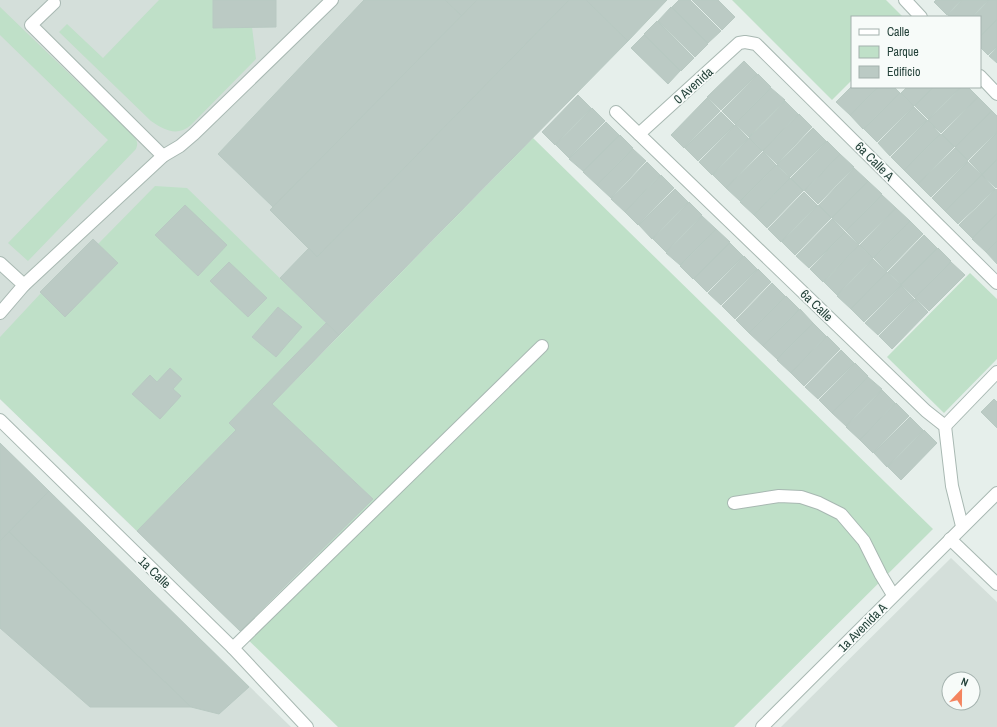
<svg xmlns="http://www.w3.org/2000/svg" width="997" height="727" font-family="'Archivo Narrow',sans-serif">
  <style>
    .built { fill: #d4dfda; fill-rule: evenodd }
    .green { fill: #bfe0c8 }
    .building { fill: #bbcac4; stroke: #b8c9c2 }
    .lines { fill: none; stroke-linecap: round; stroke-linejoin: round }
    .minor-casing { stroke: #a8b8b2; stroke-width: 14 }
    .minor { stroke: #fff; stroke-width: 12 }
    .labels { text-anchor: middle; stroke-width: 3.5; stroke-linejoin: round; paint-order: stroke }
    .street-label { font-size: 13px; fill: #24423a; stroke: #f7fbf9 }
  </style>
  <rect width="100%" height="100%" fill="#e6efeb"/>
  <!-- built -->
  <g class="built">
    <polygon points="0,0 667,0 273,403 373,499 240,631 0,399"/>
    <polygon points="0,443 49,491 291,727 0,727"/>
    <path d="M951 558 997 602V727H781ZM949 679H973V703H949Z"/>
  </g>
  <!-- green -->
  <g class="green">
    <path d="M159 0H213V27H252L256 59 191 125C177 137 164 130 151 121L59 32 67 24 103 58Z"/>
    <polygon points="732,0 886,0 903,17 852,17 852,80 832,100"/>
    <path d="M0 7 132 134C136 139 139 142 136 149L28 261 8 243 108 140 0 35Z"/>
    <polygon points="533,138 933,529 734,727 338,727 240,632 373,499 272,404"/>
    <polygon points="155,186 187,188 326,323 229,423 236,430 137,531 0,399 0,337 41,293 65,317 118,263 98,244"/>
    <polygon points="970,273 997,299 997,359 944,413 887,357"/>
  </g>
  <!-- building -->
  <g class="building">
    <polygon points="213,0 276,0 276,27 213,28"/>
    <polygon points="364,0 445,0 462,16 273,207 218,154"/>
    <polygon points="445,0 477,0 462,16"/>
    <polygon points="477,0 569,0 317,257 270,210"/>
    <polygon points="569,0 586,0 628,41 339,335 280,278 309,248 317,257"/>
    <polygon points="586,0 667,0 628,41"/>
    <polygon points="679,0 690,0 721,31 708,43 672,7"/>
    <polygon points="692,0 718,0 735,17 722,30"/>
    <polygon points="936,0 961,0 947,15 934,2"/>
    <polygon points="962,0 988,0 972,17 949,17 948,15"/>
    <polygon points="989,0 997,0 997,19 980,36 980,17 973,17"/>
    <polygon points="671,7 708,44 695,57 658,21"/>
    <polygon points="997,20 997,46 988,55 980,47 980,37"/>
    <polygon points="657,21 694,58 681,71 644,34"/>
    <polygon points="644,35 680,71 668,84 631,48"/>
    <polygon points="997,47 997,63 989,56"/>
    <polygon points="744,61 757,74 721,110 707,97"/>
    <polygon points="758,74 771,87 735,124 722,111"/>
    <polygon points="852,86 878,87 850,115 836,102"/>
    <polygon points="879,87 894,87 900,93 863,129 850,115"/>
    <polygon points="907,87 933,87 914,106 901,93"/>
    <polygon points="934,87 961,87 928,119 915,106"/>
    <polygon points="962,87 968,87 978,97 941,133 928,120"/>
    <polygon points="771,88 785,100 749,137 735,124"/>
    <polygon points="900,93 914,106 877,142 864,129"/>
    <polygon points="578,95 591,108 555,145 542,132"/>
    <polygon points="978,97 992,111 955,147 942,134"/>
    <polygon points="707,98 720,111 684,148 671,135"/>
    <polygon points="785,101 798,114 763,151 749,138"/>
    <polygon points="914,107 927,120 890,156 878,143"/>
    <polygon points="592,108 605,121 569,158 556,145"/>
    <polygon points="992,111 997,116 997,132 968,160 955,147"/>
    <polygon points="721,112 734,125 698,161 685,148"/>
    <polygon points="799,114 812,127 777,164 763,151"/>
    <polygon points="928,120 940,134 904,170 891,157"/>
    <polygon points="606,122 619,135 583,171 569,159"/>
    <polygon points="735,125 748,138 712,175 699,162"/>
    <polygon points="813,128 826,141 790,177 777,165"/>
    <polygon points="997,133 997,159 982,174 969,161"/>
    <polygon points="941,134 954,147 918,184 904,170"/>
    <polygon points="620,135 633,148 597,185 583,172"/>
    <polygon points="749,138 762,151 726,188 713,175"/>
    <polygon points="827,141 840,154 804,191 791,178"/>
    <polygon points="955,148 968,161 931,197 918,184"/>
    <polygon points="633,149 646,161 611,198 597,185"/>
    <polygon points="763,152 776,165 740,201 726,188"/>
    <polygon points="840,154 854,167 818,204 805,191"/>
    <polygon points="997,160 997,187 996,188 982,175"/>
    <polygon points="647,162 660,175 625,212 611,199"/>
    <polygon points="968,162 982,175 945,211 932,198"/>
    <polygon points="776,165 790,178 754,215 740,202"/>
    <polygon points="854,168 868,181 832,218 819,205"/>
    <polygon points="661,175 674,188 638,225 625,212"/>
    <polygon points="982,175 995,189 958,224 945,211"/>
    <polygon points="790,178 803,191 767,228 754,215"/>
    <polygon points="868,181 882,194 846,231 832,218"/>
    <polygon points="675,189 688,202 652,239 639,225"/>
    <polygon points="996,189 997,190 997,213 972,238 959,225"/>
    <polygon points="804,192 817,205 781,242 768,229"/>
    <polygon points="882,195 896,208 859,244 846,231"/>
    <polygon points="689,202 702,215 666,252 653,239"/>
    <polygon points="185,205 227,245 198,276 155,235"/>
    <polygon points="818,205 831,218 795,255 782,242"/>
    <polygon points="896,208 910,221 873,258 860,245"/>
    <polygon points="997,214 997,241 986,252 972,239"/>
    <polygon points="702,216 716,229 680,265 666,253"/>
    <polygon points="832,219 845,232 809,268 796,256"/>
    <polygon points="910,221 923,234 887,271 874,258"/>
    <polygon points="716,229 730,242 693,279 680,266"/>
    <polygon points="845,232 859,245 823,282 810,269"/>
    <polygon points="924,235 937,248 901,284 888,272"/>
    <polygon points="93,239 118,263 65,317 40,292"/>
    <polygon points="997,241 997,264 986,252"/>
    <polygon points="730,243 743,256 707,292 694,279"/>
    <polygon points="859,245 873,258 837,295 824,282"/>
    <polygon points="938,248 951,261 915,298 901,285"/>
    <polygon points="744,256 757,269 721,305 708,293"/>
    <polygon points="873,259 887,272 851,309 837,296"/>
    <polygon points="229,262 267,298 248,317 210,281"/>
    <polygon points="951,262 965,275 929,311 915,298"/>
    <polygon points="758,269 771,282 735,319 722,306"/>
    <polygon points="887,272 901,285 864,322 851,309"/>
    <polygon points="772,283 785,296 749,333 736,320"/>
    <polygon points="901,286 914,299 878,335 865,323"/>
    <polygon points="786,296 799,309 763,346 749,333"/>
    <polygon points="915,299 928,312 892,349 879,336"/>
    <polygon points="278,307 302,327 276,357 252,337"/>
    <polygon points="800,309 813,323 777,359 763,346"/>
    <polygon points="326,323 339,335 272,404 373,499 240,631 137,531 236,430 229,423"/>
    <polygon points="813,323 826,336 791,373 777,360"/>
    <polygon points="827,336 840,349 804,386 791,373"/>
    <polygon points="841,350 854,363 818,399 805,387"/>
    <polygon points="855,363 868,376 832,413 819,400"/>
    <polygon points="170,368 182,379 173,389 181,396 160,419 132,394 150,375 157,382"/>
    <polygon points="868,377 882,389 846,426 832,413"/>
    <polygon points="882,390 895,403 860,440 846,427"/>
    <polygon points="994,399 997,402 997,428 981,412"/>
    <polygon points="896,403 909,416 873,453 860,440"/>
    <polygon points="910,417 923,430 887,467 874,453"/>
    <polygon points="924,430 937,443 901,480 888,467"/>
    <polygon points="0,443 49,491 0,541"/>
    <polygon points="49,491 249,687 219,714 191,707 9,532"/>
    <polygon points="9,532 191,707 90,707 0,628 0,541"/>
  </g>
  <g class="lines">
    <defs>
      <g id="minor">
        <polyline points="905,0 921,17"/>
        <polyline points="54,3 31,25 163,156"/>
        <polyline points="980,76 997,94"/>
        <polyline points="616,112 926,411 945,426 952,486 962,526"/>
        <polyline points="639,134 739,43 745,42 756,44 997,283"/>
        <polyline points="0,263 24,285"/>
        <polyline points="0,313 24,285 163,156 180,146 194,134 332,0"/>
        <polyline points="0,420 233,648 307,727"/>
        <polyline points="945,426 997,372"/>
        <polyline points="734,503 779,496 801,497 819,503 841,514 864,541 881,575 893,595"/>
        <polyline points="950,539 997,584"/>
        <polyline points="233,648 542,346"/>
        <polyline points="762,727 997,493"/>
      </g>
    </defs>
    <!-- minor casing -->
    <use href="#minor" class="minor-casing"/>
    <!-- minor -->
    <use href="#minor" class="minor"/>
  </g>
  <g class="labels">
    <!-- street labels -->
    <g class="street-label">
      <text transform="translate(693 85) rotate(-42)" y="5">0 Avenida</text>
      <text transform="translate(875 161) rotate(45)" y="5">6a Calle A</text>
      <text transform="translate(817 305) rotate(44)" y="5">6a Calle</text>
      <text transform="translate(155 572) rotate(44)" y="5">1a Calle</text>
      <text transform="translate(862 627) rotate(-45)" y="5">1a Avenida A</text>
    </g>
  </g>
  <!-- legend -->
  <rect x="851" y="16" width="130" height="72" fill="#f7fbf9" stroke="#a3b1ad"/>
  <rect x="859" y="29" width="20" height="6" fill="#ffffff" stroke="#a3b1ad"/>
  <text x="887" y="36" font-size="12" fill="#24423a">Calle</text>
  <rect x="859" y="46" width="20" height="12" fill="#bfe0c8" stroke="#a3b1ad"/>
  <text x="887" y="56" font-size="12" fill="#24423a">Parque</text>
  <rect x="859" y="66" width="20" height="12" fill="#bbcac4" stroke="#a3b1ad"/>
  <text x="887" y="76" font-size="12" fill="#24423a">Edificio</text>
  <!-- north arrow -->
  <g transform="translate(961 691) rotate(22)"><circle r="19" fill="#f7fbf9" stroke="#a3b1ad"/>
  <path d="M0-3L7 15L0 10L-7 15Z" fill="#f4845f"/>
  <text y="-6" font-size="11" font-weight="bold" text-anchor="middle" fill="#24423a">N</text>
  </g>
</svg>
